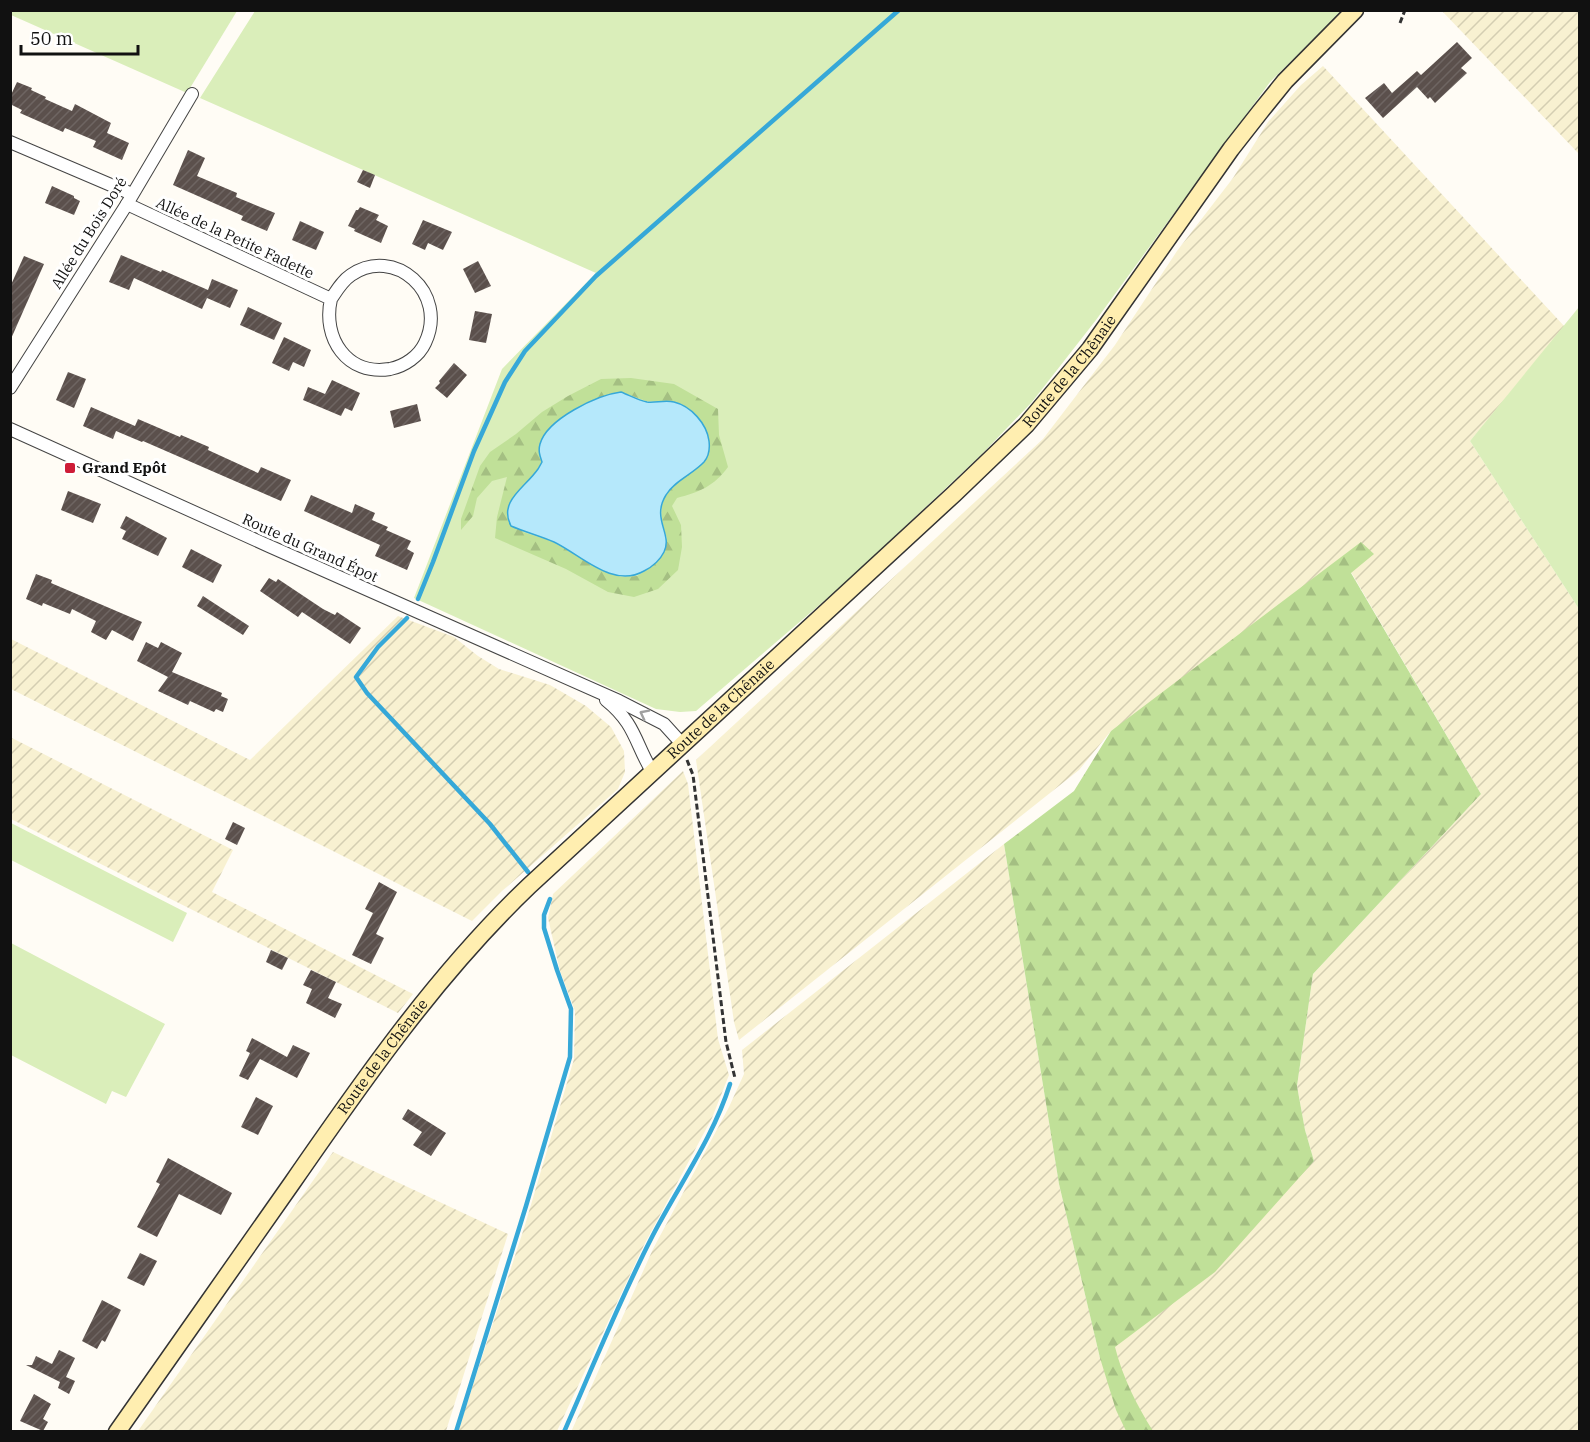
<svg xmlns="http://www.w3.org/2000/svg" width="1590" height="1442" font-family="'IBM Plex Serif',serif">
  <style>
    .farmland { fill: url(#farmland-furrows) }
    .grass { fill: #daeeba }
    .forest { fill: url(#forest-firs); fill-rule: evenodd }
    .water { fill: #b5e8fb; stroke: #36a8d8; stroke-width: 1.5 }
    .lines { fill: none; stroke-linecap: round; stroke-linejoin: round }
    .stream { stroke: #36a8d8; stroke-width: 4.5 }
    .building { fill: url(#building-hatch) }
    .minor-casing { stroke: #444; stroke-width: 14 }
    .secondary-casing { stroke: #333; stroke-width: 19 }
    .path { stroke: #333; stroke-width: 3; stroke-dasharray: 6 3; stroke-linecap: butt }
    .minor { stroke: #fff; stroke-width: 12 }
    .secondary { stroke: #ffeeb0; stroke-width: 16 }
    .oneway { stroke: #a0a0a0 }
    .poi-dot { fill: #ce1c37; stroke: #fff; stroke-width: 2 }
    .labels { text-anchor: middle; stroke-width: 6; stroke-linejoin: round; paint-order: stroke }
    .street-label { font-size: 15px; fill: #111; stroke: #fff }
    .poi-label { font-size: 15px; font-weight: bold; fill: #111; stroke: #fff; text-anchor: start }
  </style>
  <defs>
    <pattern id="farmland-furrows" width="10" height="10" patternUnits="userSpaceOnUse" patternTransform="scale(1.5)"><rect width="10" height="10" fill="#f8f1d1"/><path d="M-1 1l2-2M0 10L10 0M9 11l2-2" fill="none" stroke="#d4ceb2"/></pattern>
    <pattern id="forest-firs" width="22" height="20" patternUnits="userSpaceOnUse" patternTransform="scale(1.5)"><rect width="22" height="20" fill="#c0e098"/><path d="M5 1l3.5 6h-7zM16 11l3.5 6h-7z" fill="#a4bf82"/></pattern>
    <pattern id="building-hatch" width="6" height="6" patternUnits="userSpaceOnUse" patternTransform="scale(1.5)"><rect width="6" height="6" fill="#5b504c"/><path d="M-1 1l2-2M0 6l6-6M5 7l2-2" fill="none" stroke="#6e6562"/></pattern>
  </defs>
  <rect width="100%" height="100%" fill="#fffcf5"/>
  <!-- farmland -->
  <g class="farmland">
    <polygon points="1442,11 1579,11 1579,154"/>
    <polygon points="1323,66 1565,327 1470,441 1579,609 1579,1431 571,1432 653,1249 729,1107 744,1074 742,1050 1004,844 1059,1184 1100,1358 1314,1161 1305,1130 1297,1086 1313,974 1481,794 1351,572 1111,731 1079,770 739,1040 734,1022 696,760 1043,439 1115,345 1177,251 1233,178 1268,122 1301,85"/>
    <polygon points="398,616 454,637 478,656 499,669 550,685 586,706 611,727 624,751 625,772 618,789 502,891 472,921 11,689 11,639 250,760"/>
    <polygon points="10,737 233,850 212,892 413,994 398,1013 11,819"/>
    <polygon points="683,771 688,784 718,1039 729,1075 712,1118 644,1245 557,1431 458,1431 525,1225 574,1059 575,1011 560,971 548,918 553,894"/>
    <polygon points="333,1152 508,1234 446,1431 138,1431"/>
  </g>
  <!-- grass -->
  <g class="grass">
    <polygon points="11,10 237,11 187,93 11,15"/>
    <polygon points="255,11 1342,11 1270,82 1096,320 1032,402 982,454 845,583 696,711 680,712 656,709 414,598 502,369 596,273 200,98"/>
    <polygon points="1579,307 1579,609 1470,441"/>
    <polygon points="11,823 187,913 173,942 11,860"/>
    <polygon points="11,943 165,1024 126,1097 112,1091 106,1104 11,1055"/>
  </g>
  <!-- forest -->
  <g class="forest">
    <path d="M631 378 674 384 718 409 719 435 728 467C714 486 700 492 677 498L672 506 681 525 682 547 678 570 658 589 634 597 608 592 566 569 495 538 497 517 507 477 492 481 477 498 473 516 461 530V519L480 466 490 452 516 434 542 412 568 396 601 379ZM621 392 646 401 674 402 705 461C675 486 650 493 667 538L653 566 637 576 621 577 597 567 551 541 523 532 518 491C543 471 551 439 570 414 577 404 609 394 621 392Z"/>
    <path d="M1361 542 1374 554 1351 573 1481 794 1313 974 1297 1086 1305 1130 1314 1161 1215 1272 1115 1347C1123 1378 1136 1404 1153 1431H1126L1116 1410 1100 1358 1059 1184 1004 844 1074 791 1111 731Z"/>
  </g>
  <!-- water -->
  <path class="water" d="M621 392C629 395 638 400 647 402 655 403 665 400 674 402 691 406 707 424 709 441 710 449 709 456 704 462 693 474 674 481 666 495 651 519 673 534 664 552 660 560 652 567 644 571 613 589 581 555 554 542 540 536 525 532 511 526 498 501 525 488 538 469L542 462C540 456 538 451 540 444 547 419 597 395 621 392Z"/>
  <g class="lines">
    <!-- stream -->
    <g class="stream">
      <polyline points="418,599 433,562 474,451 505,382 525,351 596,276 899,10"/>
      <polyline points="407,618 378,647 356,677 367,693 490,824 528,872"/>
      <polyline points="456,1432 526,1206 570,1057 571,1009 557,970 544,928 544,915 550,899"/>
      <path d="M564 1432C593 1366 620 1299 653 1235 679 1185 713 1138 730 1084"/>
    </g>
  </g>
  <!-- building -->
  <g class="building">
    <polygon points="1457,42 1472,58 1461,68 1467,73 1435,103 1430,97 1428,99 1417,87 1383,118 1365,98 1384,83 1392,93 1417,71 1421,75"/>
    <polygon points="17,82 32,88 31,90 46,97 45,99 72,111 75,104 111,123 107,133 129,143 122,160 93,147 96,141 65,128 63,132 20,113 22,110 10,104 10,97"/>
    <polygon points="188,150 205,158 197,176 237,193 236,197 275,213 267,231 241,220 243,216 173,185"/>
    <polygon points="363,170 375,175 370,188 357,182"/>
    <polygon points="52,186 74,196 74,198 80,201 74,215 45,203"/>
    <polygon points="360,207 379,215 376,220 388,226 381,243 354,231 355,229 348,226 356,210 358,210"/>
    <polygon points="423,220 452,232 443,250 428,243 425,250 412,244"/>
    <polygon points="300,221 324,232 316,250 292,240"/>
    <polygon points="121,255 161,272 162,270 208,290 212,279 238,290 230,308 207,298 202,309 134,278 129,290 109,282"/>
    <polygon points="24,256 44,264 10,341 10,287"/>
    <polygon points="478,261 491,286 475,293 463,269"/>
    <polygon points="248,307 282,323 274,340 240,325"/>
    <polygon points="475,311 492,314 486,343 469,340"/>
    <polygon points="284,337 311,350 304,367 293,362 289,371 272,363"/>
    <polygon points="454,363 467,375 447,398 435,388 440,383 439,381"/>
    <polygon points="68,372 86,379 74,408 56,400"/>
    <polygon points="332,380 360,393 352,411 345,408 341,416 303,400 308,387 325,394"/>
    <polygon points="417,404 421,421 394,428 390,411"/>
    <polygon points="91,407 135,426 138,419 180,437 181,435 209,447 208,450 258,473 261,467 291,480 281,501 143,441 142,442 116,431 113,439 83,426"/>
    <polygon points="68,491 101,504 93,523 61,510"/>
    <polygon points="311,495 352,513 355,504 375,513 372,520 388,527 386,530 411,541 407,549 414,553 407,570 375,556 380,545 304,511"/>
    <polygon points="126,516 167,538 158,556 122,539 126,531 120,528"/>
    <polygon points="191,549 222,565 213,583 182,567"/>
    <polygon points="36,574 52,580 51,583 142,622 133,641 112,630 106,640 91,632 96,621 72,609 70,614 43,603 42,606 26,599"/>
    <polygon points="269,578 276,582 278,579 323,609 335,615 337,612 361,628 350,644 302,612 298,617 260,591"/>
    <polygon points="203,596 249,626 243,635 197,606"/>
    <polygon points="146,642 158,648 161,642 182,653 172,672 222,693 221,696 228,699 223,712 216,709 214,712 190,701 188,705 158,691 168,677 137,661"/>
    <polygon points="233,822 245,828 237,845 225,839"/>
    <polygon points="379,882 397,892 376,934 384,938 371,964 352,955 373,913 365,909"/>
    <polygon points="271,950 288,958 282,970 266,962"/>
    <polygon points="311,970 336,982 328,998 342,1004 335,1018 306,1003 312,989 303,985"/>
    <polygon points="252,1038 287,1057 293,1045 310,1053 297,1078 260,1059 248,1080 239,1076 250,1053 246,1051"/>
    <polygon points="256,1097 273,1106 258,1135 241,1127"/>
    <polygon points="408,1109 446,1133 431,1156 413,1145 422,1132 402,1119"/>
    <polygon points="168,1158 232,1193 221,1215 179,1194 157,1237 137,1227 160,1184 156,1182"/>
    <polygon points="140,1253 157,1261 144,1286 127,1278"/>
    <polygon points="102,1300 121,1310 105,1342 102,1340 97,1349 82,1341"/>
    <polygon points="59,1350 75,1358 66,1377 75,1381 69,1394 58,1388 60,1382 26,1365 32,1365 36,1356 52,1364"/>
    <polygon points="34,1394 51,1404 43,1419 48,1422 43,1431 20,1421"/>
  </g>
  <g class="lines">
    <defs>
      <g id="minor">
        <polyline points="10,142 132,194"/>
        <path d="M127 204 331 299C322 338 347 376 390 369 405 366 419 356 425 343 449 293 394 245 351 275 342 281 337 290 331 299"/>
        <polyline points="10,388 127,204 192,94"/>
        <polyline points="10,429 269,546 619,701 664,724 683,745"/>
        <path d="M606 700C636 724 635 744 653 773"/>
      </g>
      <g id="secondary">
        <path id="s1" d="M117 1432C175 1349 234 1266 292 1183 364 1079 437 974 529 886L954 494 1026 425 1090 349 1231 149 1260 112 1285 81 1355 10"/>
      </g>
    </defs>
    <!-- minor casing -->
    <use href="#minor" class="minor-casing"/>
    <!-- secondary casing -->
    <use href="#secondary" class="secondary-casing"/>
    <!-- path -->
    <g class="path">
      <polyline points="1400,23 1405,10"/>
      <polyline points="687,760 693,775 726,1042 735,1078"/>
    </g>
    <!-- minor -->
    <use href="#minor" class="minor"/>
    <!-- secondary -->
    <use href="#secondary" class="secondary"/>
  </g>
  <!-- one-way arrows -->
  <defs><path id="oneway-chevron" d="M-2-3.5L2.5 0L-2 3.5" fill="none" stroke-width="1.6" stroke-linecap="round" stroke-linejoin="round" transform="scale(1.5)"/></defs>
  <use class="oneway" href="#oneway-chevron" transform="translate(644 714) rotate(-153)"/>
  <!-- markers -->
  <rect class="poi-dot" x="64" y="462" width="12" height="12" rx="3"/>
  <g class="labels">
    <!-- street labels -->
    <g class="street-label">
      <text transform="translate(89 233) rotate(-58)" y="5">Allée du Bois Doré</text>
      <text transform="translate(235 238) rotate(25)" y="5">Allée de la Petite Fadette</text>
      <text dy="5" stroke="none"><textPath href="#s1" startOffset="1432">Route de la Chênaie</textPath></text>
      <text transform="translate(310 548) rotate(24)" y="5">Route du Grand Épot</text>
      <text dy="5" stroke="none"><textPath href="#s1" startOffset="946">Route de la Chênaie</textPath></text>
      <text dy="5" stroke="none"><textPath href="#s1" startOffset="460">Route de la Chênaie</textPath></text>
    </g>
    <!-- poi labels -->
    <g class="poi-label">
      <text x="82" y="473">Grand Epôt</text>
    </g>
  </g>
  <!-- border -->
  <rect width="1590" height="1442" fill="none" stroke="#111111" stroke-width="24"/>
  <!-- scale -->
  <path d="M21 45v9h117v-9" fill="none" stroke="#111111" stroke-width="3"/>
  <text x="30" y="45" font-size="18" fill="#111111" stroke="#ffffff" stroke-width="4.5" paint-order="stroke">50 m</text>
</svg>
